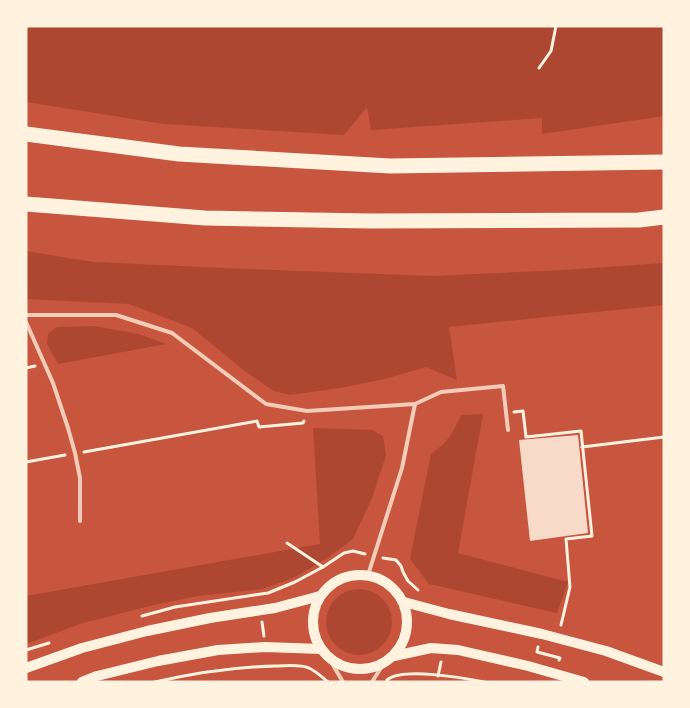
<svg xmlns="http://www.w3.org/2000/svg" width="690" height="708" font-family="Figtree,sans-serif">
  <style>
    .green { fill: #ae4732 }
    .building { fill: #f7dbc8 }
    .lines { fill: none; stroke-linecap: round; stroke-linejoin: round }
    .path { stroke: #fff3e0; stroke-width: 3 }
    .service { stroke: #f1ccb7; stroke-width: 4 }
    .secondary { stroke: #fff3e0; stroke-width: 10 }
    .motorway { stroke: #fff3e0; stroke-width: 15 }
  </style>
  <rect width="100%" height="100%" fill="#c8553d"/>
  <!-- green -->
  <g class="green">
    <polygon points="26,26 664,26 664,116 542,134 542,118 371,130 367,107 344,135 164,124 26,102"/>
    <polygon points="26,251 93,262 246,269 433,276 563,270 664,263 664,305 449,327 457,380 426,367 385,379 340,388 290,395 274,391 246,372 192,328 129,304 26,299"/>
    <polygon points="94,326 139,334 166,344 58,364 47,344 48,334 57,327"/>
    <path d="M483 414 458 553 568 582 557 613 429 584 410 559 431 454C448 442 453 433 461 415Z"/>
    <polygon points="313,428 373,430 383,436 386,455 372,498 353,539 326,559 293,578 262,589 198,596 154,605 83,623 26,644 26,596 320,544"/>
    <circle cx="359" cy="622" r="33"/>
  </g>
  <!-- building -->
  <polygon class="building" points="578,435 588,533 530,541 519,440"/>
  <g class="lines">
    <!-- path -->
    <g class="path">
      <polyline points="539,68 551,51 556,26"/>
      <polyline points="26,368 35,366"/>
      <polyline points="514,412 523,411 526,437 581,431 592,536 566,539 570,587 561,625"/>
      <polyline points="582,447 664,437"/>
      <polyline points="84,452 257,421 259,427 303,423 304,421"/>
      <polyline points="26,462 65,455"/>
      <polyline points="287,543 323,567"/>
      <polyline points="383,558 396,560 401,566 403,572 408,581 418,590"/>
      <polyline points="142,616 175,607 268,593 295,582 323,567 344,553 353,551 365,554"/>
      <polyline points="262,622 264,636"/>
      <polyline points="538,647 537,652 560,658 559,660"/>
      <polyline points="26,650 49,643"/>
      <polyline points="438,676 441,662"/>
      <path d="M387 680C402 667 464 678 484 682"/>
      <path d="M155 682C195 673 235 667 275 666 286 666 299 664 309 668 317 672 322 677 328 682"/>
    </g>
    <!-- service -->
    <g class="service">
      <polyline points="26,315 116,315 172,333 266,404 307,411 415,404 441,392 503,386 508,430"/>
      <polyline points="26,322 53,383 68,428 75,453 80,478 80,521"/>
      <polyline points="368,575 402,468 415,404"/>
      <polyline points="330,660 343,682"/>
      <polyline points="372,682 384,663"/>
    </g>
    <!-- secondary -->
    <g class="secondary">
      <circle cx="360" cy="622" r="47"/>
      <polyline points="404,602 449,614 542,634 606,651 664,672"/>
      <polyline points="394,656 431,648 458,650 528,666 584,682"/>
      <polyline points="26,668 82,648 147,631 210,618 275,608 320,596"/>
      <polyline points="82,682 97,676 158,661 218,650 265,647 321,649"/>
    </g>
    <!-- motorway -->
    <g class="motorway">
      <polyline points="26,134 179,154 390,166 664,162"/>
      <polyline points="26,204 205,218 370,221 639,220 664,217"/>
    </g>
  </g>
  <!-- border -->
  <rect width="690" height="708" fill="none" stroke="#fff3e0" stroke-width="55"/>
</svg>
